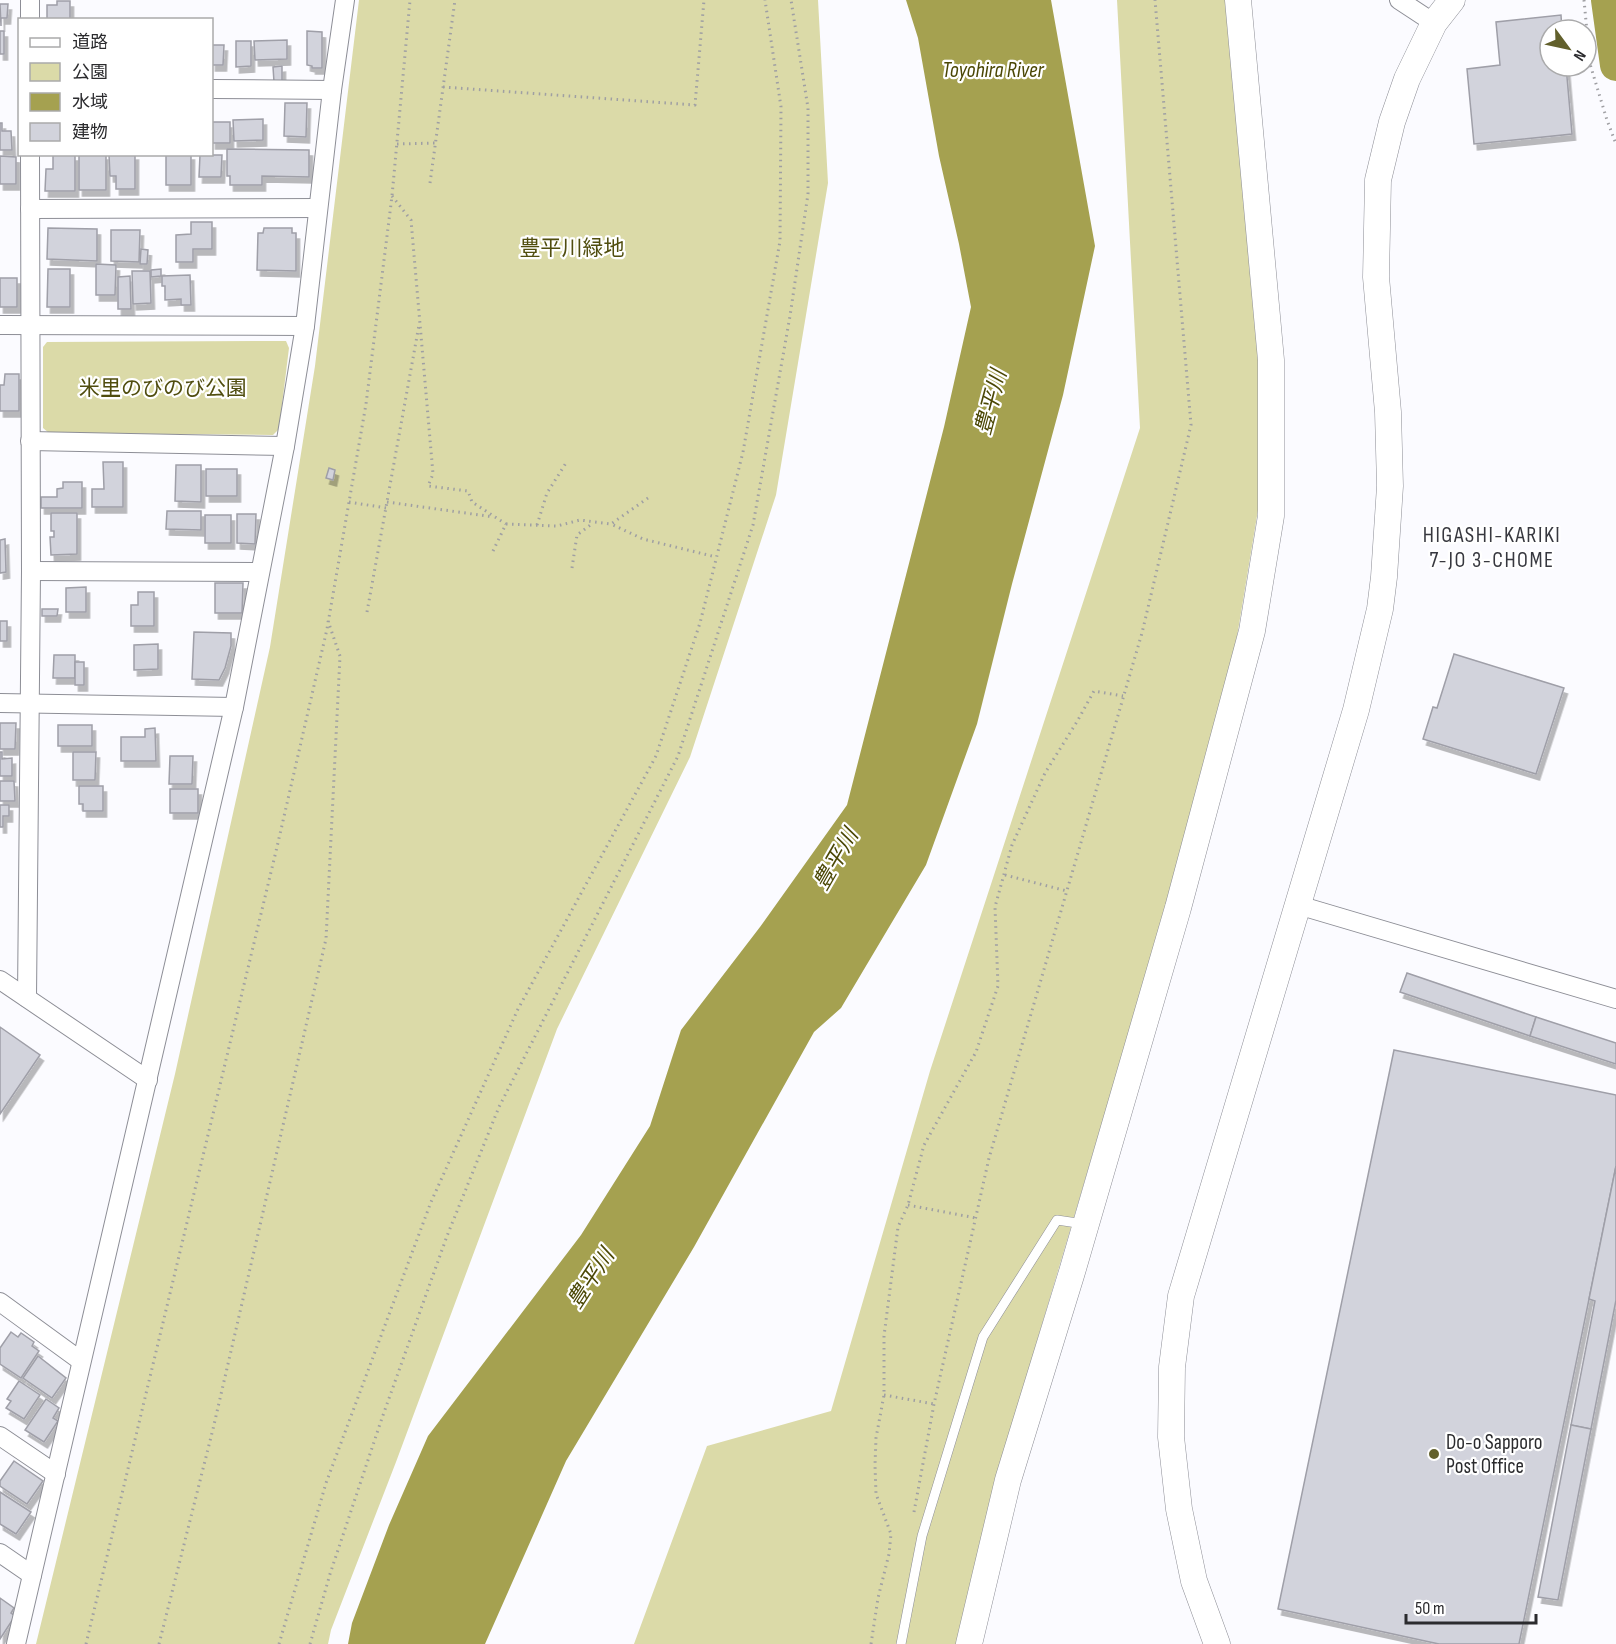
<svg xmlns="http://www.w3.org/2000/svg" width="1616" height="1644" font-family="'Sofia Sans Condensed','Noto Sans JP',sans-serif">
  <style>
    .green { fill: #dbdaa8 }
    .water { fill: #a5a150 }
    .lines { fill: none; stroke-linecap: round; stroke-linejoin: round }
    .river { stroke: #a5a150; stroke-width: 32 }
    .building { fill: #d2d3dc; stroke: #9f9fa8; stroke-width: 1.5; filter: url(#shadow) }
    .lane-casing { stroke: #8d8e96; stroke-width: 10 }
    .street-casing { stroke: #8d8e96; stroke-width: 20 }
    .secondary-casing { stroke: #8d8e96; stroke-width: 27 }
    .path { stroke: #9f9fa3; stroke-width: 3; stroke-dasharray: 1.5 4.5; stroke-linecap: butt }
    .lane { stroke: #fff; stroke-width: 9 }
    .street { stroke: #fff; stroke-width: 18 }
    .secondary { stroke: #fff; stroke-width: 26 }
    .poi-dot { fill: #62602c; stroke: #fff; stroke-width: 2 }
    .labels { text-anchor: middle; stroke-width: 4.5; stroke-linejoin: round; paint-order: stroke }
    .park-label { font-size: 21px; fill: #504d0e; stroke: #fff }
    .poi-label { font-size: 21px; fill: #2b2b2e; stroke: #fff; text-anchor: start }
    .water-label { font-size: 22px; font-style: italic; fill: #4b4705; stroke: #fff }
    .neighbourhood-label { font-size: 22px; letter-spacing: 1.5px; fill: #37383f; stroke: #fff }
  </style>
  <defs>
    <filter id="shadow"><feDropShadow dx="3.5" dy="6" stdDeviation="0" flood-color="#0004"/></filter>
  </defs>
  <rect width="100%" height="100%" fill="#fbfbff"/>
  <!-- green -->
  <g class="green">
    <polygon points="359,0 818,0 828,183 776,495 690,757 557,1029 396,1462 331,1630 328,1644 36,1644 175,1074 270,647 315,366"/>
    <polygon points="1117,0 1226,0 1258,324 1258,510 1229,685 1171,891 999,1469 961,1644 634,1644 707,1446 831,1411 930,1071 1140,428"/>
    <polygon points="281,341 286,341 289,348 279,429 273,435 49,433 43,428 43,347 47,342"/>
  </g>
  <!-- water -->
  <polygon class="water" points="906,0 1051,0 1095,246 1063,395 1012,584 977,724 926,865 841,1008 814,1032 694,1247 566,1461 485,1644 348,1644 352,1623 389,1525 428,1436 581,1235 650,1126 681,1030 760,927 847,805 944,427 971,307 959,244 939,156 918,38"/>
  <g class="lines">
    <!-- river -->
    <polyline class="river" points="1607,0 1616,65"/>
  </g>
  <!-- building -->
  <g class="building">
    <polygon points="57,1 70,1 70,20 47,20 47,5 57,5"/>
    <polygon points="0,4 8,4 7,18 1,18 1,26"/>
    <polygon points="1561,15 1562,30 1550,30 1550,66 1566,66 1572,134 1474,144 1467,69 1500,65 1496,22"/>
    <rect x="0" y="31" width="4" height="23"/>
    <polygon points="307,31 322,32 322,68 312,68 312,66 307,65"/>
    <polygon points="287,40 287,59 255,60 254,41"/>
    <polygon points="236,41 251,41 251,66 236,67"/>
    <polygon points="212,45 224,45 223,65 212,65"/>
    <polygon points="282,66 282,82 274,82 273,67"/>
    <polygon points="285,103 307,103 306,137 284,136"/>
    <polygon points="263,119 263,140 234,141 233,120"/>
    <rect x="212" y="122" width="18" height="21"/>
    <polygon points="0,123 2,123 2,131 11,131 12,150 0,150"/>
    <polygon points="227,149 309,150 309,177 262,176 262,185 230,185 230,176 227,176"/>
    <rect x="79" y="154" width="27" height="36"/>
    <polygon points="135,154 135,189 116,189 116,176 110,176 109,155"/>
    <rect x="166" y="154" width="25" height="31"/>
    <polygon points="53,155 75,155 75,191 45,191 46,169 53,169"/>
    <polygon points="200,155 222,155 221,177 199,177"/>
    <polygon points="0,156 16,157 16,184 0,184"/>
    <polygon points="191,222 212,222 212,249 193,249 193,262 176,262 176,235 191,234"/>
    <polygon points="48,228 97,229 97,261 47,259"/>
    <polygon points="264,228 292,228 292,233 296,233 296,271 257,270 258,233 263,233"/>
    <polygon points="111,230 140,230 139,262 111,261"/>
    <polygon points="141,249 148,250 147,264 140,264"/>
    <polygon points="96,264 116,265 115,295 96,295"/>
    <polygon points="48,269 70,269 70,307 47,307"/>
    <polygon points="161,269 161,276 151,277 151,270"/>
    <polygon points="132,271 150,271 151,303 133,304"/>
    <polygon points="190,275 191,305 181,305 181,299 165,300 165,286 162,286 162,276"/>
    <polygon points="130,276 131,309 118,309 118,277"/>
    <rect x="0" y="278" width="17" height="29"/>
    <polygon points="5,374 19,374 19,411 0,411 0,385 4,385"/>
    <polygon points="103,462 123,462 123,507 92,507 92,489 104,489"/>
    <polygon points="176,465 201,465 201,502 175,501"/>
    <polygon points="329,468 335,470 333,480 326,478"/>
    <rect x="206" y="469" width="31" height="27"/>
    <polygon points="63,482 82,482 82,508 41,508 41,497 57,497 57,489 63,488"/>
    <polygon points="167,511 201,511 201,530 166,529"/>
    <polygon points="51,513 77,513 77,554 51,555 50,537 54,537 54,531 51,531"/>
    <polygon points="237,514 256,514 255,544 237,543"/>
    <rect x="205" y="515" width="26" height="28"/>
    <polygon points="5,539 6,572 0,573 0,540"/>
    <polygon points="215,583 243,583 242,613 215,613"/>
    <polygon points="86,587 86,612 66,612 66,588"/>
    <polygon points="138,592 154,592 154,626 131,626 131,605 138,605"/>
    <polygon points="42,609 58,609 57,616 42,616"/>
    <rect x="0" y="621" width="7" height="20"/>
    <polygon points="194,632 231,633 231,646 225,668 219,680 192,679"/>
    <polygon points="158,644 158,669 134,670 134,645"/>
    <polygon points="1454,654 1564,688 1536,774 1423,739 1433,707 1437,708"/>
    <polygon points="54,655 75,655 75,678 53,678"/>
    <rect x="75" y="662" width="9" height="23"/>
    <polygon points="0,723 16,723 15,749 0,749"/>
    <rect x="58" y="725" width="34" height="21"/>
    <polygon points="155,728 156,761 121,761 121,737 145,737 145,729"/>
    <polygon points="0,752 2,752 2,759 12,758 12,776 0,776"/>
    <polygon points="73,752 96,752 95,780 73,780"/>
    <polygon points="170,756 193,756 192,784 169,784"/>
    <polygon points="0,781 14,781 15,801 0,801"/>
    <polygon points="79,786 103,786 103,811 83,811 83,804 79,804"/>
    <rect x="170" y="789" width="28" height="24"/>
    <polygon points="0,805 9,805 9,816 3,816 3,827 0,827"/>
    <polygon points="1407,973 1536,1017 1530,1036 1400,992"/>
    <polygon points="1536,1017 1616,1043 1616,1064 1530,1036"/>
    <polygon points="0,1027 40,1055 0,1114"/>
    <polygon points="1394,1050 1616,1095 1616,1166 1519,1644 1439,1644 1278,1609"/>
    <polygon points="1616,1166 1616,1300 1591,1429 1571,1425 1595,1301 1589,1299"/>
    <polygon points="11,1332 18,1337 21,1333 34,1342 32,1346 39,1351 21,1378 0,1364 0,1348"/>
    <polygon points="38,1356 66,1378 52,1398 23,1378"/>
    <polygon points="19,1381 40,1395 24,1419 6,1408 11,1401 7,1399"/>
    <polygon points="46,1399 59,1408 53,1418 58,1421 44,1442 25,1430"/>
    <polygon points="1571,1425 1591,1429 1558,1600 1538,1597"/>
    <polygon points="14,1461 43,1481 27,1504 0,1486 0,1481"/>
    <polygon points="0,1492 31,1512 16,1534 0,1524"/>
    <polygon points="0,1598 14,1608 11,1613 15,1616 0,1639"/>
  </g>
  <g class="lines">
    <defs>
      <polyline id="lane" points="901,1644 922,1536 983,1337 1057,1220 1084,1224"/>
      <g id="street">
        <polyline points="1399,0 1434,23"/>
        <polyline points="30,20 30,0"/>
        <polyline points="212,89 332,90"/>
        <polyline points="30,209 318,208"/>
        <polyline points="0,325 305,326"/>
        <polyline points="30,441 285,446"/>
        <polyline points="31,571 260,572"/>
        <polyline points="0,703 234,707"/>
        <polyline points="1298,905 1616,999"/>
        <polyline points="0,980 148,1080"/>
        <polyline points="27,998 31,571 30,154"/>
        <polyline points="0,1302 81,1361"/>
        <polyline points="0,1436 56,1474"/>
        <polyline points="0,1553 32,1575"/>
        <polyline points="16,1644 234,707 285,446 305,326 332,90 345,0"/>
      </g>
      <g id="secondary">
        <polyline points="969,1644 1008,1480 1072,1272 1178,908 1252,631 1271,516 1271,360 1238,0"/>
        <polyline points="1217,1644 1194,1581 1179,1509 1171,1437 1172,1367 1181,1296 1356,710 1380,609 1384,577 1390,486 1388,412 1376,277 1378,180 1392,122 1407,79 1434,23 1452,0"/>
      </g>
    </defs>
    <!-- lane casing -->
    <use href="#lane" class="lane-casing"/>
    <!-- street casing -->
    <use href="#street" class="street-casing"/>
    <!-- secondary casing -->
    <use href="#secondary" class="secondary-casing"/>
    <!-- path -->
    <g class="path">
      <polyline points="1584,0 1590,64 1607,120 1616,144"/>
      <polyline points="443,87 695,105 704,0"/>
      <polyline points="397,144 436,143"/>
      <polyline points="430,183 455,0"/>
      <polyline points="392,196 411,220 433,474 428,486 468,491 472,502 506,524"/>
      <polyline points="648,498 611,524 643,539 716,557"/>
      <polyline points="349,502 386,508"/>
      <polyline points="387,502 494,517"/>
      <polyline points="537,525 547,493 566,463"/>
      <polyline points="493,551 506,524 557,526 580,520 611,524"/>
      <polyline points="572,568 577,535 593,523"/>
      <polyline points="367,612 419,325"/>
      <polyline points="1005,875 1067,891"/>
      <polyline points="908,1205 976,1218"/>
      <polyline points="884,1395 934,1404"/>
      <polyline points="914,1512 934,1404 989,1158 1142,633 1191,425 1155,0"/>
      <polyline points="86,1644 277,847 327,629 366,404 392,196 410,0"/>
      <polyline points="159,1644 213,1429 326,939 340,656 328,621"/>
      <polyline points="279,1644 326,1483 431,1202 518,1009 656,756 700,623 743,452 780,241 781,107 765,0"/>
      <polyline points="310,1644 330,1574 382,1418 447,1236 499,1107 678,756 753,525 790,316 808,194 808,108 791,0"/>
      <polyline points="871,1644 878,1598 889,1554 891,1534 876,1494 875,1465 876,1438 884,1395 884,1336 898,1227 908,1205 924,1145 976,1052 998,986 995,907 1012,845 1045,773 1078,720 1094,691 1123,696"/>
    </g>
    <!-- lane -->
    <use href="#lane" class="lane"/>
    <!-- street -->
    <use href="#street" class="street"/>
    <!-- secondary -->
    <use href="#secondary" class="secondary"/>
  </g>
  <!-- markers -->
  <circle class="poi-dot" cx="1434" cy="1454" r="6"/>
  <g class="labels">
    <!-- park labels -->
    <g class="park-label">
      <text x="572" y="255">豊平川緑地</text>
      <text x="163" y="395">米里のびのび公園</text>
    </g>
    <!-- poi labels -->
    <g class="poi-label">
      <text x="1446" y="1449">Do-o Sapporo<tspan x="1446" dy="24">Post Office</tspan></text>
    </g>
    <!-- water labels -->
    <g class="water-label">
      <text x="993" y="77">Toyohira River</text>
      <text transform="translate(990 402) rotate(-75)" y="8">豊平川</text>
      <text transform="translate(835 859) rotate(-60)" y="8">豊平川</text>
      <text transform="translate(590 1278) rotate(-57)" y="8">豊平川</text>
    </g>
    <!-- neighbourhood labels -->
    <g class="neighbourhood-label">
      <text x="1492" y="542">HIGASHI-KARIKI<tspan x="1492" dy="25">7-JO 3-CHOME</tspan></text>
    </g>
  </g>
  <!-- legend -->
  <rect x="18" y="18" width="195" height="138" fill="#ffffff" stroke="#aaaaab" stroke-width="1.5"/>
  <rect x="30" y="38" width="30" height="9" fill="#ffffff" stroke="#aaaaab" stroke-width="1.5"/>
  <text x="72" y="48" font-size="18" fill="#2b2b2e">道路</text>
  <rect x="30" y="63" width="30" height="18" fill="#dbdaa8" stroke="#aaaaab" stroke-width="1.5"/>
  <text x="72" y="78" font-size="18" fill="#2b2b2e">公園</text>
  <rect x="30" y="93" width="30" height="18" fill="#a5a150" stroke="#aaaaab" stroke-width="1.5"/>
  <text x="72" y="108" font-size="18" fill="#2b2b2e">水域</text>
  <rect x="30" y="123" width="30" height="18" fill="#d2d3dc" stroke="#aaaaab" stroke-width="1.5"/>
  <text x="72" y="138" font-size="18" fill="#2b2b2e">建物</text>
  <!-- north arrow -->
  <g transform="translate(1568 48) rotate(123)"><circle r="28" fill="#ffffff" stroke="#aaaaab" stroke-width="1.5"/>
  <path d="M0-4.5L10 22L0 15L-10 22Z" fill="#62602c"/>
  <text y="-9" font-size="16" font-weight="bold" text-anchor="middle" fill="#2b2b2e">N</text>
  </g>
  <!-- scale -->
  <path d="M1406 1614v9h130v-9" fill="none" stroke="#2b2b2e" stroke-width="3"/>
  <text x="1415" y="1614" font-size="18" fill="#2b2b2e" stroke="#ffffff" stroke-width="4.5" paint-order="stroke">50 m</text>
</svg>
